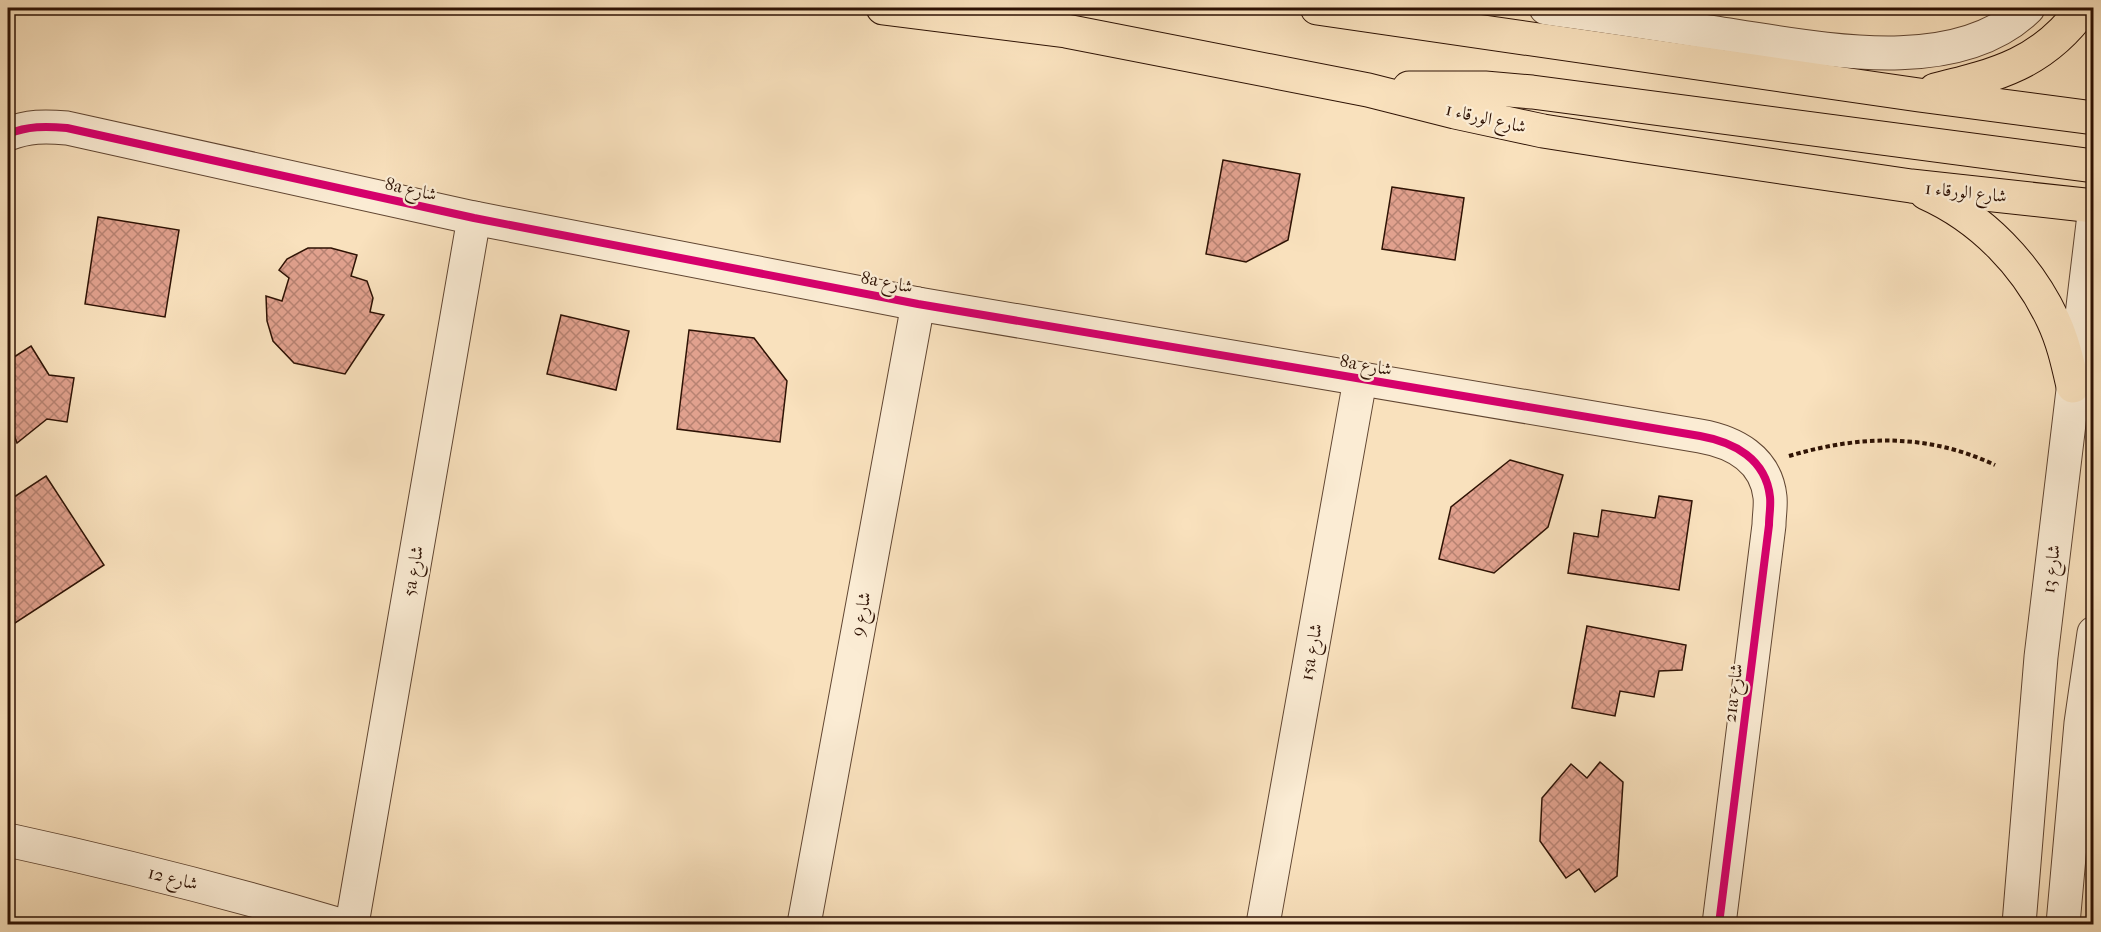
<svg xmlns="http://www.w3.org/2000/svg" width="2101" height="932" font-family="'IM FELL French Canon',Amiri,serif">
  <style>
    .building { fill: url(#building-cross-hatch); stroke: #2e1204; stroke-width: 1.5 }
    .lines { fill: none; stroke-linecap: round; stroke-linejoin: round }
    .minor-casing { stroke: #614632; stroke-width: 35 }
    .major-casing { stroke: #2e1204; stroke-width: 35 }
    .path { stroke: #2e1204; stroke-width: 4; stroke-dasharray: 4.5 3; stroke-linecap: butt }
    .minor { stroke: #fbecd4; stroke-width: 33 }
    .major { stroke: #f9e1bd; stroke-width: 33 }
    .cycleway-casing { stroke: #fbecd4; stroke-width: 11 }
    .cycleway { stroke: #d6006c; stroke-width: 8 }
    .labels { text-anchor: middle; stroke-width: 4.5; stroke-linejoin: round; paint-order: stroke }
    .street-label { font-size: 18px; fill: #2e1204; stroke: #fbecd4 }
  </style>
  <defs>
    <pattern id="building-cross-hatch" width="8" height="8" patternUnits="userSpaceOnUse" patternTransform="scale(1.5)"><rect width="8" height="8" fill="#e1a18e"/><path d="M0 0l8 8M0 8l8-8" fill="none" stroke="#b78272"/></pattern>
  </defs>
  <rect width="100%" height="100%" fill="#f9e1bd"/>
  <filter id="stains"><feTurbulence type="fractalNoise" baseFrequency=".00333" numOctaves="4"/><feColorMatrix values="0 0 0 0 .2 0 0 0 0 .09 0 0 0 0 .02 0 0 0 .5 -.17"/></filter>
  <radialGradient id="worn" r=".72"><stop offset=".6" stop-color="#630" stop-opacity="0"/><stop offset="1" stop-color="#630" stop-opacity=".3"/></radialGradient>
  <!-- building -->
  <g class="building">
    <polygon points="1223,160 1300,174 1288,240 1246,262 1206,254"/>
    <polygon points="1392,187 1464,198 1455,260 1382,249"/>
    <polygon points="98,217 179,230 165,317 85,304"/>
    <polygon points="308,248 331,248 357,255 351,276 367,281 373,298 370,312 384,315 345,374 294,363 273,341 267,321 266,296 282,301 289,278 279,270 287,259"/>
    <polygon points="561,315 629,331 616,390 547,374"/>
    <polygon points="689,330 754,338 787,381 780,442 677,429"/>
    <polygon points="31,346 49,375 74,378 67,422 47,419 17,443 8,419 14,357"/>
    <polygon points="1510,460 1563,475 1548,527 1494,573 1439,559 1451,507"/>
    <polygon points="46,476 104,565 12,625 8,619 8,501"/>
    <polygon points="1659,496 1692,501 1679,590 1568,573 1574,533 1598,537 1602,510 1655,518"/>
    <polygon points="1587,626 1686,645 1682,670 1659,671 1654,697 1620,691 1615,716 1572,708"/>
    <polygon points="1600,762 1623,782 1617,876 1595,892 1579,869 1566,878 1540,841 1542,798 1571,764 1587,778"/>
  </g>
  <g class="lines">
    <defs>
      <g id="minor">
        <path d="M1546 8C1605 16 1663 25 1722 34 1813 47 1954 80 2028 8"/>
        <path d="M8 134C28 126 45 126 67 128L474 218 918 304 1700 436C1734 442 1766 459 1770 497 1771 506 1769 516 1769 525L1719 924"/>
        <path d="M8 840C119 864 228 892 337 924"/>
        <polyline points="352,924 474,218"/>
        <polyline points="804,924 918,304"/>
        <polyline points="1263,924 1360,380"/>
        <polyline points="2019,924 2041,657 2094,215"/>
        <polyline points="2063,924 2081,723 2094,633"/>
      </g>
      <g id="major">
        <polyline points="883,8 1066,31 1368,90 1455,112 1543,131 1632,145 1911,186 2094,206"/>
        <polyline points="1317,8 1919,95 2094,118"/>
        <polyline points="1409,88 1485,88 1532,92 2094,166"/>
        <path d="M1935 90C1997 75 2044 63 2083 8"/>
        <path d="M1926 193C1982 218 2027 265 2053 320 2063 341 2068 364 2073 386"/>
      </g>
    </defs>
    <!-- minor casing -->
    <use href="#minor" class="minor-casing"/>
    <!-- major casing -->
    <use href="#major" class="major-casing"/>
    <!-- path -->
    <path class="path" d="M1789 456C1860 435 1927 433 1995 465"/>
    <!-- minor -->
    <use href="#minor" class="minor"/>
    <!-- major -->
    <use href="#major" class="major"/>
    <defs>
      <path id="cycleway" d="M8 134C28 126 45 126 67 128L474 218 918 304 1700 436C1734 442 1766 459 1770 497 1771 506 1769 516 1769 525L1719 924"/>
    </defs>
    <!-- cycleway casing -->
    <use href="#cycleway" class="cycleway-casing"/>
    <!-- cycleway -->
    <use href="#cycleway" class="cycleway"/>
  </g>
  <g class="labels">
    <!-- street labels -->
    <g class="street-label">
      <text transform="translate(1486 118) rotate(13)" y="6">شارع الورقاء 1</text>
      <text transform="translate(411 189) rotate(13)" y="6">8a شارع</text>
      <text transform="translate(1966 192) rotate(6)" y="6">شارع الورقاء 1</text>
      <text transform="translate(887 282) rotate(11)" y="6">8a شارع</text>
      <text transform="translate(1366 365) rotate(10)" y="6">8a شارع</text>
      <text transform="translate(2051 569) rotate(-83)" y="6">شارع 13</text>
      <text transform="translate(413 571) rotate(-80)" y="6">5a شارع</text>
      <text transform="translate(861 614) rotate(-80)" y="6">شارع 9</text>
      <text transform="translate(1311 652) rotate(-80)" y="6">15a شارع</text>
      <text transform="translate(1733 693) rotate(-83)" y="6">21a شارع</text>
      <text transform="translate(173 878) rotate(14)" y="6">شارع 12</text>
    </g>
  </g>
  <!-- margin -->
  <rect width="2101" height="932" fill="none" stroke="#f9e1bd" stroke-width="30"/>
  <rect x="9" y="9" width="2083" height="914" fill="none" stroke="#2e1204" stroke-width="3"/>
  <rect x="15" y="15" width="2071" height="902" fill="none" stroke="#2e1204" stroke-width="1.5"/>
  <rect width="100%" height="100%" filter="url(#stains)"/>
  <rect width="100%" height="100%" fill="url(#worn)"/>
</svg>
